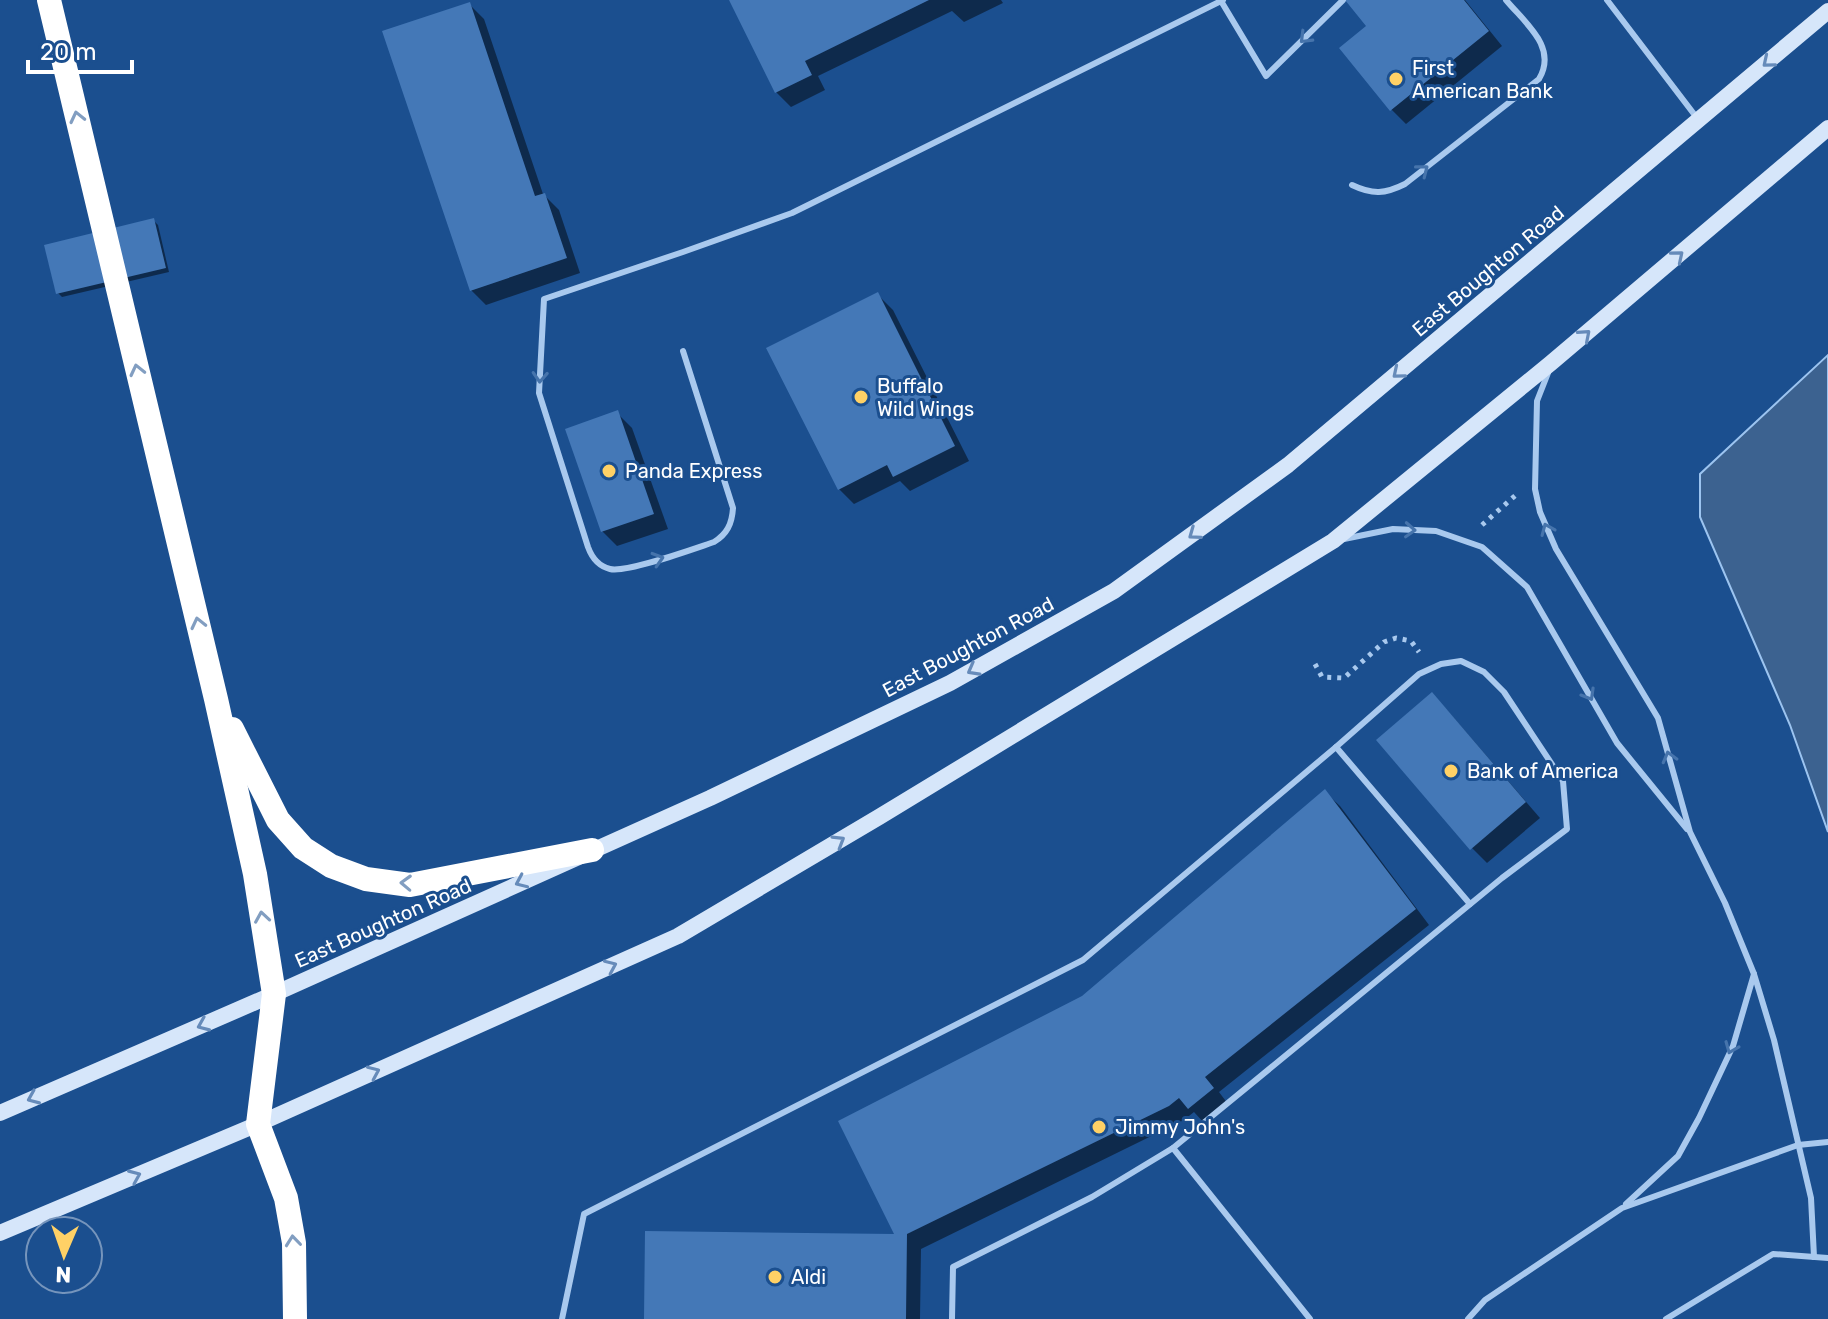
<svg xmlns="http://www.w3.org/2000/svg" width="1828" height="1319" font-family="Rubik,sans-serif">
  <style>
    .water { fill: #3c6290; stroke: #9cc4f0; stroke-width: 2 }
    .shadow { fill: #0007 }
    .building { fill: #4478b7 }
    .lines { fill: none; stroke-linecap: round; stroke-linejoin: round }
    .path { stroke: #a9c9ee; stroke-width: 5; stroke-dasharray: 4 6; stroke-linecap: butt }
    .lane { stroke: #a9c9ee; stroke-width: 6 }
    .secondary { stroke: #d6e6fa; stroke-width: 16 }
    .highway { stroke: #fff; stroke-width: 24 }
    .oneway { stroke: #4674ac }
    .oneway2 { stroke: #668bba }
    .oneway3 { stroke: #829ec1 }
    .poi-dot { fill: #ffd166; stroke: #1b4f8f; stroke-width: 3 }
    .labels { text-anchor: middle; stroke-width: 6; stroke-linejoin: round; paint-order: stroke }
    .poi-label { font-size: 20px; fill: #fff; stroke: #1b4f8f; text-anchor: start }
    .street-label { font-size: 20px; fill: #fff; stroke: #1b4f8f }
  </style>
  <rect width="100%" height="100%" fill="#1b4f8f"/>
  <!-- water -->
  <polygon class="water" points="1828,355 1828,832 1790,725 1700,517 1700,474"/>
  <!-- shadow -->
  <g class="shadow">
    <polygon points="731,0 1001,0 1003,3 964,22 952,11 818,76 825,90 791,107 776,92"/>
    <polygon points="1348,0 1465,0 1502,46 1406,124 1391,109 1369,26"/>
    <polygon points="469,4 484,19 543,194 559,210 580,273 486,305 471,290"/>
    <polygon points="154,221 158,225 169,272 62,297 58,293"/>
    <polygon points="878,295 893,310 969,461 910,491 900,481 854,504 839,489"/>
    <polygon points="617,413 632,428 668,529 617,546 602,531"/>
    <polygon points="1447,710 1540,818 1487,863 1472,848"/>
    <polygon points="1325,792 1340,806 1429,925 1219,1092 1228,1104 1204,1123 1194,1112 1184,1120 921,1249 920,1319 646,1319 898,1236 1083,997"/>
  </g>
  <!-- building -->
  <g class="building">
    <polygon points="729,0 929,0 805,61 812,75 775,93"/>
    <polygon points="1345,0 1464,0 1489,31 1390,111 1339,48 1366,26"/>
    <polygon points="470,2 535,196 545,193 567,258 470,291 382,31"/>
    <polygon points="154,218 166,268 56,294 44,245"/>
    <polygon points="878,292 955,446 893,477 887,465 838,490 766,348"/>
    <polygon points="618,410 654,514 601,532 565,429"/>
    <polygon points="1432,692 1526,802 1470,850 1376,740"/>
    <polygon points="1325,789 1416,909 1205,1077 1214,1088 1188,1109 1179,1098 1169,1106 907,1234 906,1319 644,1319 645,1231 894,1234 838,1121 1082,996"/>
  </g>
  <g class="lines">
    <!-- path -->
    <g class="path">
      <polyline points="1482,525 1517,494"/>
      <polyline points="1315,664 1322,677 1344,678 1384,642 1396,638 1411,641 1419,652"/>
    </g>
    <!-- lane -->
    <g class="lane">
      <polyline points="1607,0 1697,118"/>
      <polyline points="1221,1 1266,76 1343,0"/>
      <path d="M1352 185C1373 195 1385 194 1405 184L1539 79C1558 47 1525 23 1506 0"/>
      <path d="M683 351 733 508C732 524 727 534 714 542 693 549 627 573 610 569 598 566 592 558 588 547L539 393 544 299 683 252 792 213 1223 0"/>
      <polyline points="1548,373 1537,401 1535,489 1540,512 1556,549 1658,718 1690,832 1725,903 1754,974 1774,1040 1811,1198 1814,1257"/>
      <polyline points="1344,539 1393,529 1436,531 1482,547 1527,587 1617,743 1687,829"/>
      <polyline points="1336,747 1470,904"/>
      <polyline points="1626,1204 1678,1156 1699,1118 1733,1046 1754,974"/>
      <polyline points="562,1319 584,1214 1083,960 1336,747 1419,674 1441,664 1461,661 1484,672 1504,692 1563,781 1567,829 1502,878 1173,1148 1310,1319"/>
      <polyline points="952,1319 953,1267 1092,1197 1173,1148"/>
      <polyline points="1468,1319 1485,1300 1622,1208 1798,1145 1828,1142"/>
      <polyline points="1666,1319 1773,1254 1828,1258"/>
    </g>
    <!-- secondary -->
    <g class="secondary">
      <polyline points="0,1113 274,994 710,798 950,683 1114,591 1288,465 1828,11"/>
      <polyline points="0,1233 258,1124 678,936 879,817 1333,541 1551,363 1828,128"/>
    </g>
    <!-- highway -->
    <g class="highway">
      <polyline points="49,0 216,699 255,874 274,994 258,1124 286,1198 294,1243 295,1319"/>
      <polyline points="232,729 278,820 303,848 331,866 366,879 410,885 592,850"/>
    </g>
  </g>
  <!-- one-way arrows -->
  <defs><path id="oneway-chevron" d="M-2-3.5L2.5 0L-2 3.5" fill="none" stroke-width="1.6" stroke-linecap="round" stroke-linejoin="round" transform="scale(2)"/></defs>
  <g class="oneway">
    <use href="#oneway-chevron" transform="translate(1305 38) rotate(135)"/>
    <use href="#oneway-chevron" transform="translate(1423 170) rotate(-38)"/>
    <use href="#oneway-chevron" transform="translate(540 377) rotate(93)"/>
    <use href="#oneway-chevron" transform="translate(1547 529) rotate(-113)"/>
    <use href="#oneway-chevron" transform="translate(1410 530) rotate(3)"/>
    <use href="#oneway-chevron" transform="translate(658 559) rotate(-17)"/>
    <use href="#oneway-chevron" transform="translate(1589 695) rotate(60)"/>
    <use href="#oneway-chevron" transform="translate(1669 757) rotate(-105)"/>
    <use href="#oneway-chevron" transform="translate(1731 1048) rotate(112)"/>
  </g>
  <g class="oneway2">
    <use href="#oneway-chevron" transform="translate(1768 62) rotate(140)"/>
    <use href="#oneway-chevron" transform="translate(1678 256) rotate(-40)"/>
    <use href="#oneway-chevron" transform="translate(1585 335) rotate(-41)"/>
    <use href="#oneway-chevron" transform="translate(1398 373) rotate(140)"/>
    <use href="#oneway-chevron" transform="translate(1194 534) rotate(144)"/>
    <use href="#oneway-chevron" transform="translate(973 670) rotate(151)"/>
    <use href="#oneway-chevron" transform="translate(839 841) rotate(-31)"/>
    <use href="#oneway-chevron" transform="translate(521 882) rotate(156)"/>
    <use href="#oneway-chevron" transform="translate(611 966) rotate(-24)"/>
    <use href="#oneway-chevron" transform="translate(203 1025) rotate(157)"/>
    <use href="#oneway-chevron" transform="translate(374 1072) rotate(-24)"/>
    <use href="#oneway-chevron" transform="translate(33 1098) rotate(157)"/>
    <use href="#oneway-chevron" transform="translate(135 1176) rotate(-23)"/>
  </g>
  <g class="oneway3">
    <use href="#oneway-chevron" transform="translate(77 117) rotate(-103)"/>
    <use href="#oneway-chevron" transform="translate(137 370) rotate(-103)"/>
    <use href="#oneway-chevron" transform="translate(198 623) rotate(-103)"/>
    <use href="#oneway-chevron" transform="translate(406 883) rotate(-178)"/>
    <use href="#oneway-chevron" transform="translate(262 917) rotate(-99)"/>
    <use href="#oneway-chevron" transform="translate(293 1241) rotate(-96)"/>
  </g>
  <!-- markers -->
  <g class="poi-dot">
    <circle cx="1396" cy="79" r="8"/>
    <circle cx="861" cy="397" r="8"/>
    <circle cx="609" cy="471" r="8"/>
    <circle cx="1451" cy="771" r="8"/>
    <circle cx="1099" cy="1127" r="8"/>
    <circle cx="775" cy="1277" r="8"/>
  </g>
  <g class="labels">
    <!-- poi labels -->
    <g class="poi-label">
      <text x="1412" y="75">First<tspan x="1412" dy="23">American Bank</tspan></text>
      <text x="877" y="393">Buffalo<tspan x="877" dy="23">Wild Wings</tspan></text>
      <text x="625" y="478">Panda Express</text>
      <text x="1467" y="778">Bank of America</text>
      <text x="1115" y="1134">Jimmy John's</text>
      <text x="791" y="1284">Aldi</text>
    </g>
    <!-- street labels -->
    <g class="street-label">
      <text transform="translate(1488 271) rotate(-40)" y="7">East Boughton Road</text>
      <text transform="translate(968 647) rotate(-28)" y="7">East Boughton Road</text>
      <text transform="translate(383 923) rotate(-24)" y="7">East Boughton Road</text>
    </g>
  </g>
  <!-- north arrow -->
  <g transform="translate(64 1255) rotate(182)"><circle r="38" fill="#1b4f8f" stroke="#7695bc" stroke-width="2"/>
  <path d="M0-6L14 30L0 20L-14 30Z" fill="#ffd166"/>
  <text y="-12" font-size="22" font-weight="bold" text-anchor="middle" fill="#ffffff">N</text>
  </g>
  <!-- scale -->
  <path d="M28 60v12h104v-12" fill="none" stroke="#ffffff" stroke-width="4"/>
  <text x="40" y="60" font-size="24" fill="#ffffff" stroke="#1b4f8f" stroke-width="6" paint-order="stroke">20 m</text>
</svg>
